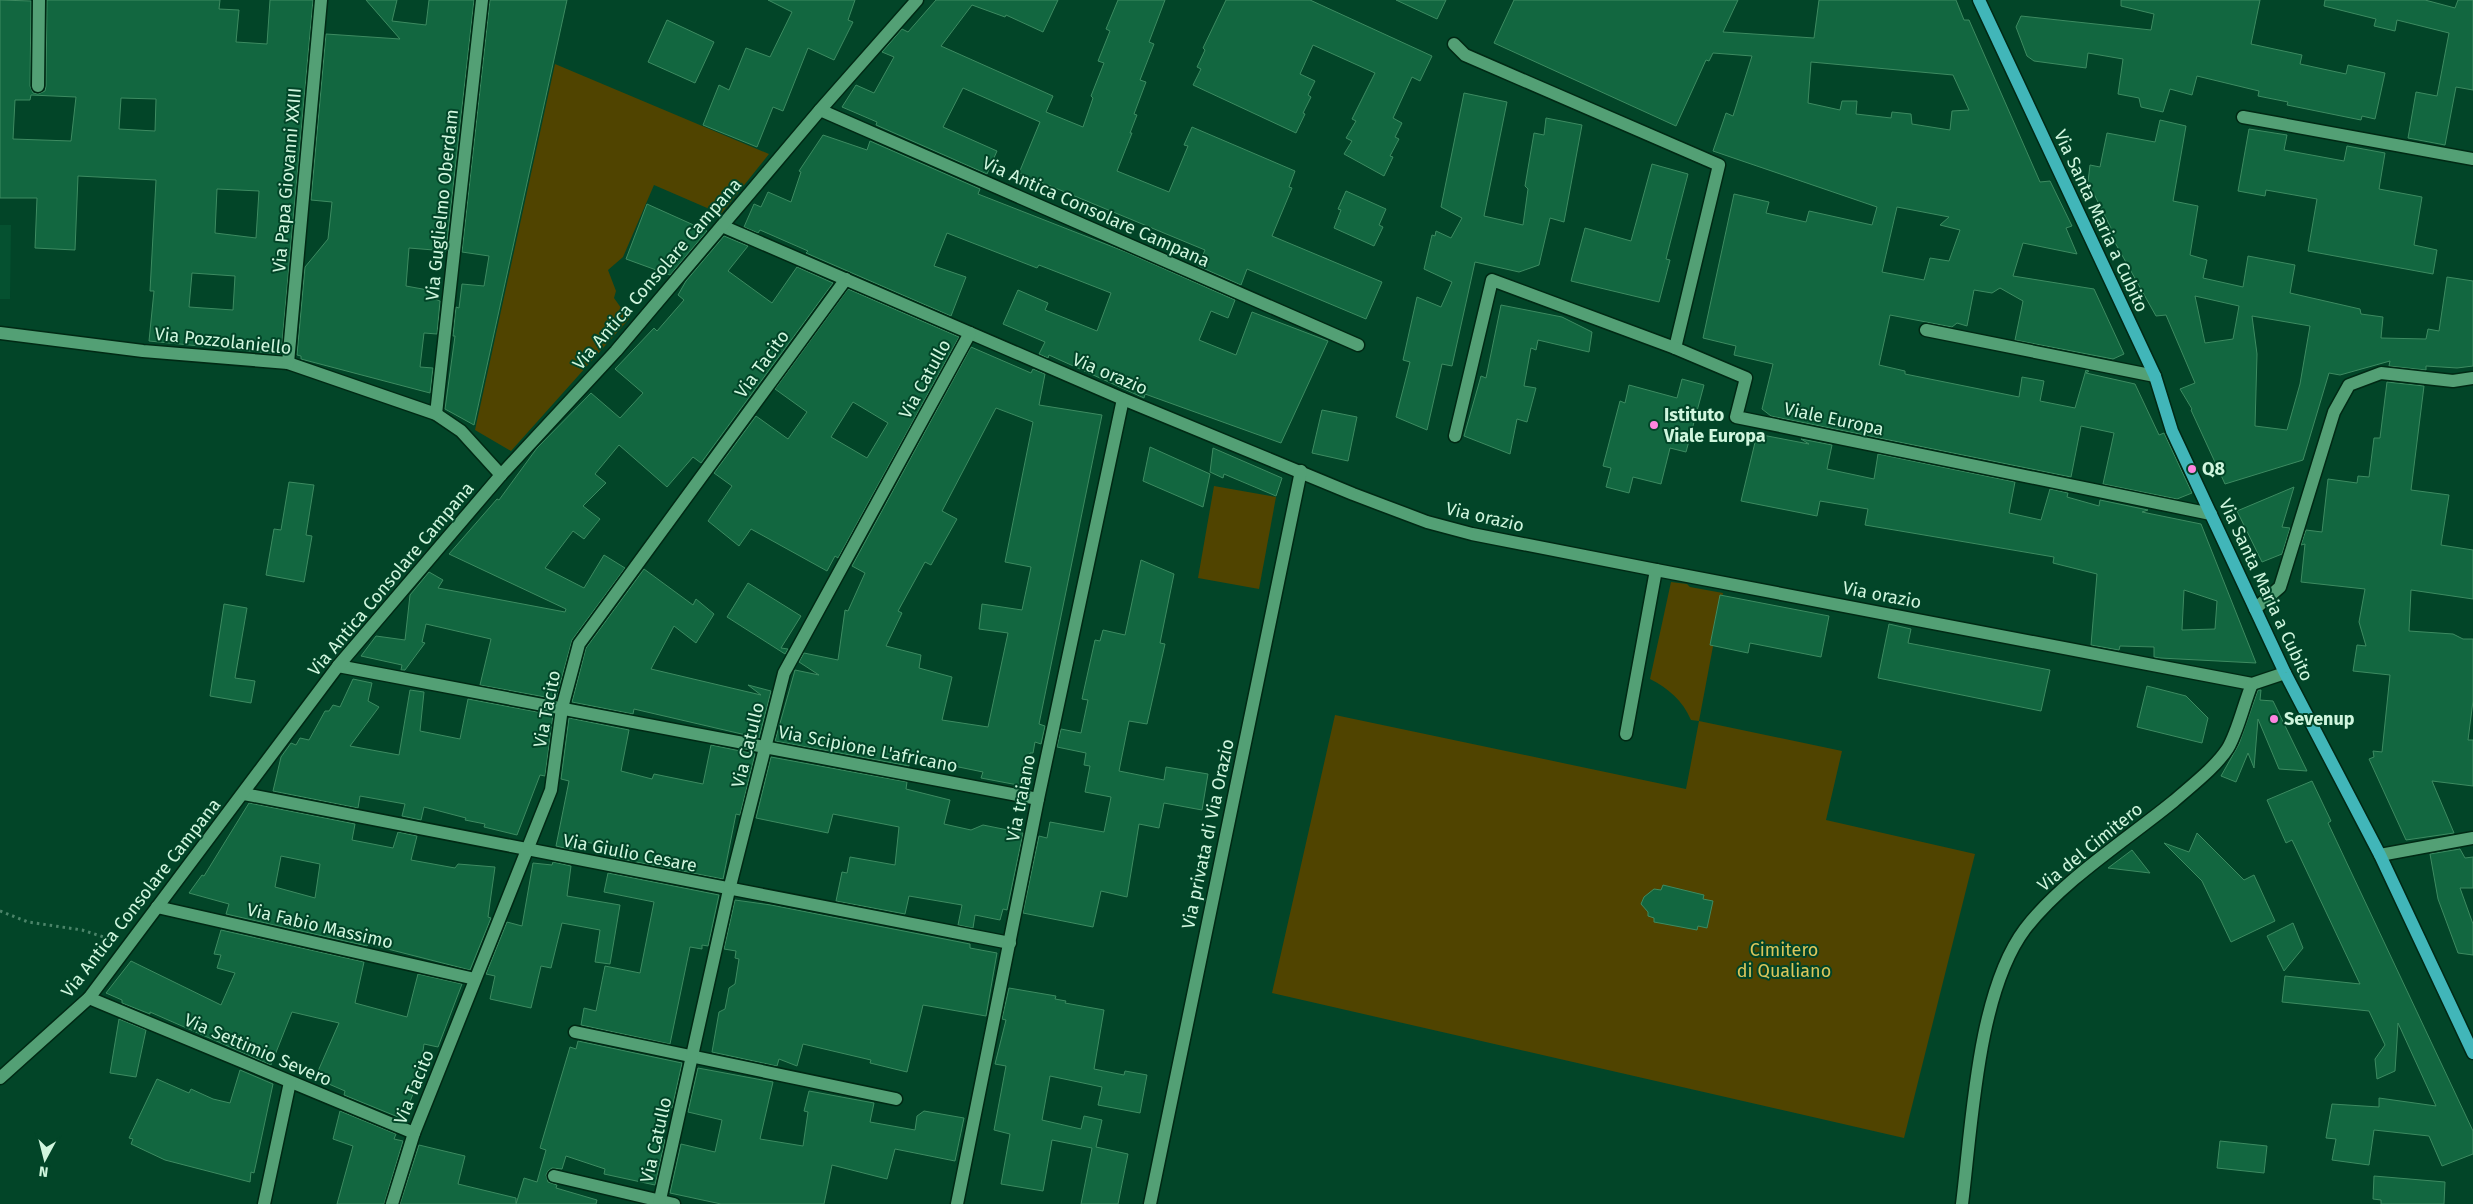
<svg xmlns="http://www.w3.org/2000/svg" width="2473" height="1204" font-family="'Fira Sans',sans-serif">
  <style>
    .built { fill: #055130 }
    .green { fill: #504400 }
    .building { fill: #126740; stroke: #3d8b61; fill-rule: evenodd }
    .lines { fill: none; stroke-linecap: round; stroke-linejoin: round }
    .minor-casing { stroke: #002914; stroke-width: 15 }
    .major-casing { stroke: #002914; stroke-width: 15 }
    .path { stroke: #4b8469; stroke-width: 3; stroke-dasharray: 2.5 4; stroke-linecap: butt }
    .minor { stroke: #53a075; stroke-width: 12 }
    .major { stroke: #41b6b9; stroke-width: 12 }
    .poi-dot { fill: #fe85e0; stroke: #024528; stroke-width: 2 }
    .labels { text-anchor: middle; stroke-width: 4; stroke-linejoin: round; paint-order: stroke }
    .street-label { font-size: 18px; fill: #d0f6de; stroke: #024528 }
    .poi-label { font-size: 18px; font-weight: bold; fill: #d0f6de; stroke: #024528; text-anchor: start }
    .park-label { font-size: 18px; fill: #dcc65b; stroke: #024528 }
  </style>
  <rect width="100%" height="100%" fill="#024528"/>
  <!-- built -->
  <polygon class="built" points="0,225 11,225 10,299 0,299"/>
  <!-- green -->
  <g class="green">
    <polygon points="555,64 769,154 721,214 654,185 623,257 608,270 616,291 614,298 629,319 511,451 475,430"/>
    <polygon points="1214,486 1276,497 1259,589 1198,578"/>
    <path d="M1671 582 1687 584 1690 587 1723 593 1699 721 1842 751 1826 820 1975 854 1904 1138 1272 993 1335 715 1686 789 1699 721 1691 720C1683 701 1668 688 1650 679Z"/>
  </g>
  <!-- building -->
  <g class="building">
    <path d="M0 0 31 1 30 86 33 93 38 94 45 91 46 86 47 0H220L219 9 239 10 236 42 267 44 270 0H313L281 354 149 341 154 291H150L156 180 78 176 75 250 35 248 37 198H0ZM31 95 76 97 71 141 13 139 15 100H30ZM121 98 156 99 155 131 119 129ZM217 189 259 191 256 238 215 233ZM192 273 235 276 233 310 189 307Z"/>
    <polygon points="366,0 397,0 392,21 426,25 429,0 474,0 446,251 409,248 406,286 428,290 430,297 440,301 437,334 424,333 420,367 433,368 430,393 301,359 301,356 297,355 305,267 328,239 332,202 311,200 326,34 400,39"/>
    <polygon points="490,0 567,0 474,425 445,409 455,336 453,336 456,307 459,308 462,284 484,286 489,256 462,252"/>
    <polygon points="768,0 855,0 848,20 853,22 834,60 808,48 783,111 773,107 757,147 703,125 719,85 729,90 746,48 770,57 792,12"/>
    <polygon points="936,0 1058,0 1043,32 1006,15 1005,17 972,5 941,46 1053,96 1046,112 1083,127 1093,98 1091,96 1104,63 1098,61 1110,31 1106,29 1118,0 1165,0 1149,42 1154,44 1140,80 1146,82 1134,114 1137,115 1130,133 1132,133 1117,171 1169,192 1188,146 1184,145 1192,127 1295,171 1289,187 1292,188 1272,236 1382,282 1366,319 1247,269 1241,285 1198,266 1205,250 1019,173 1040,122 963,88 943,127 997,151 987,174 876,125 877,122 842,107 856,85 874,93 894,57 882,52 902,29 908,32"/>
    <polygon points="1226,0 1310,0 1432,56 1420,81 1412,77 1393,118 1402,123 1395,137 1399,139 1390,156 1393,157 1384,176 1344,154 1352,141 1346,138 1356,121 1352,119 1375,73 1313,45 1300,74 1315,81 1308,95 1311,97 1303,113 1305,114 1296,133 1193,85 1201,69 1197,67 1205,50 1203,48"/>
    <polygon points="1396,0 1446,0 1437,19"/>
    <path d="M1514 0H1738L1723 32 1814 38 1819 0H1956L1964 20H1969L2040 182 2050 181 2072 226 2066 228 2077 254 2023 243 2013 276 2094 289 2124 354 2113 359 2015 340 2023 301 2000 288 1992 293 1974 290 1967 326 1957 323 1952 327 1890 315 1879 365 1905 371V374L2019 397 2022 377 2044 381 2040 401 2075 408 2086 370 2089 371 2086 373 2135 384 2159 435 2164 433 2192 493 2177 499 2103 484 2114 433 2081 426 2071 477 1771 416 1762 409 1773 364 1734 355 1736 346 1703 338 1734 194 1769 202 1766 213 1806 222 1809 211 1872 225 1877 207 1713 151 1726 113 1733 116 1752 56 1713 53 1709 61 1706 60 1676 126 1494 43ZM1811 62 1953 75 1969 110 1952 111 1950 130 1912 124 1911 114 1892 112 1891 118 1856 114 1857 101H1842L1840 110 1808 103ZM1897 207 1949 217 1940 225 1960 230 1949 261 1930 258 1924 280 1882 272Z"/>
    <polygon points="2121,0 2260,0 2251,44 2302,55 2300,64 2346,74 2348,65 2385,73 2375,119 2362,116 2361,120 2287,105 2288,102 2258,96 2259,91 2197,76 2192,95 2170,89 2163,112 2141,107 2139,98 2118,94 2123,59 2088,53 2086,68 2034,61 2027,56 2016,27 2021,16 2151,30 2154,14 2121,6"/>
    <polygon points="2325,0 2425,0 2455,8 2458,0 2473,0 2473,90 2456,87 2445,145 2408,138 2416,92 2437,96 2449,33 2397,20 2395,31 2374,26 2376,19 2324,6"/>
    <polygon points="667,20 714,42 695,83 648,62"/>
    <polygon points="1464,93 1507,102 1484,216 1523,225 1528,189 1525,186 1534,133 1544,135 1546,118 1582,125 1564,222 1550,218 1539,265 1519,272 1475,262 1452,366 1442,364 1427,430 1396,417 1410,362 1403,360 1417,297 1441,307 1452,282 1424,269 1432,235 1435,236 1436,231 1451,238 1462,218 1441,207"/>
    <path d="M2160 120 2186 126 2173 201 2198 206 2190 255 2207 260 2203 278 2243 287 2248 256 2295 265 2290 293 2360 309 2361 314 2383 317 2381 338 2426 339 2428 329 2439 331 2447 277 2473 281V366L2457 368 2426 366V370L2389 366 2390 361 2340 375 2329 373 2303 460 2225 484 2191 410 2192 409 2180 389 2195 383 2166 315 2156 316 2108 230 2111 228 2088 182 2090 165 2100 167 2107 133 2155 142ZM2195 296 2239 306 2233 339 2205 343ZM2252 316 2310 326 2300 384 2287 430 2255 426 2257 354Z"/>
    <polygon points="2249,129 2287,135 2284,150 2344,161 2347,146 2385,153 2379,189 2422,197 2414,245 2437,250 2433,274 2308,251 2317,199 2266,190 2265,196 2238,191"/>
    <polygon points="823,135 867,150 870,141 980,189 978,194 1126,252 1235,300 1228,318 1211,311 1199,340 1236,355 1252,312 1328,341 1281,443 1145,394 1144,398 1049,355 1048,358 1039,354 1045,342 1003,324 1018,290 1048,303 1045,310 1097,331 1111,293 1039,265 1037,268 947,233 934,266 966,277 951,316 806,253 808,251 760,230 758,233 744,227 754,204 761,207 768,192 791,202 801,172 799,171"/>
    <polygon points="1652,164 1688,174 1666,259 1670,260 1659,302 1571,281 1585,228 1631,241"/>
    <polygon points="1346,191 1386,209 1379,225 1383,227 1374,246 1334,228 1341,210 1338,209"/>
    <polygon points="647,204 707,231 670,275 626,259"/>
    <polygon points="724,236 748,246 728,271 772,303 797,267 833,283 701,463 693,457 667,487 619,445 595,474 606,483 583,506 600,519 584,539 573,531 545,568 584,588 604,555 625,568 572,640 556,699 480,685 491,639 426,624 422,642 425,643 405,670 401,670 402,665 361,656 376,636 405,640 410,595 429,572 443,580 438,588 565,612 566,609 449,554 497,499 499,500 537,448 591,393 620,418 643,393 615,369 654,328 657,331 684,300 678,295 686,281"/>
    <path d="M848 289 959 337 838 558 835 556 827 571 751 529 739 546 708 521 732 486 714 473 756 416 788 439 807 412 775 389ZM853 402 888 423 867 458 831 437Z"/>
    <polygon points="1501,305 1562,317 1592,332 1589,352 1538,340 1536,350 1531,348 1524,386 1536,388 1527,422 1517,419 1510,454 1464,436 1481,376 1486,378"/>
    <path d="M971 347 1031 373 1033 369 1045 374 1039 405 1102 415 1039 724 1045 726 1041 744 1035 742 1033 753H1030L1023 786 981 778 983 772 910 757 909 766 775 741 795 670 819 675 799 662 804 653 838 660 845 610 848 611 865 573 852 566ZM996 408 1033 422 1005 562 1031 567 1022 610 982 604 979 629 1008 633 988 727 942 720 952 677 919 668 921 655 886 646 902 613 898 611 925 562 931 565 957 519 942 511Z"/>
    <polygon points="1682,379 1704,385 1686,452 1670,448 1661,484 1633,477 1629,493 1606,487 1611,468 1603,466 1620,401 1625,403 1629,385 1677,398"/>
    <polygon points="2387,382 2424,386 2411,490 2449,495 2441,545 2473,550 2473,599 2411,590 2409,631 2453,634 2463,639 2473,639 2473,701 2468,740 2473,740 2473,786 2432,781 2454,833 2406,840 2369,759 2374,757 2373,751 2382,752 2390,675 2353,671 2357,645 2366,646 2359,622 2365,589 2301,582 2305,544 2301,545 2306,530 2322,532 2328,479 2357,483 2358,476 2369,477 2374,438 2380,438"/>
    <polygon points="1322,410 1357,417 1348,461 1312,453"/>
    <path d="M1757 434 1809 444 1801 439 1832 445 1827 469 1874 479 1878 454 2015 482 2009 513 2041 520 2050 489 2068 493 2067 497 2099 506 2100 500 2148 510 2142 512 2201 524 2256 663 2160 658 2154 657V647L2120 646 2119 650 2091 645 2097 574 2053 563 2054 557 1865 525 1868 509 1820 501 1817 516 1741 501ZM2184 590 2217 601 2215 629 2182 630Z"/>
    <polygon points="1150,447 1210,474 1203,507 1143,481"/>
    <polygon points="1213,448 1282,478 1276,496 1224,474 1223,478 1210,472"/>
    <polygon points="289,482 314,485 306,535 312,536 304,582 266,575 274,529 281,530"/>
    <polygon points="2294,487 2282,527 2290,528 2282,554 2262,562 2237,511"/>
    <polygon points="1141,560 1174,574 1160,643 1165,644 1147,724 1129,721 1119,771 1164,780 1166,767 1208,774 1202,810 1164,803 1159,828 1139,824 1127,897 1101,891 1093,927 1023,913 1039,836 1047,838 1050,822 1104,832 1111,797 1085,792 1090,766 1084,765 1086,753 1057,747 1061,729 1081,733 1088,700 1082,699 1095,640 1100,641 1103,630 1125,635"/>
    <polygon points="644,569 693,605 696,599 714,614 696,643 674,626 651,669 761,695 748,685 771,691 759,738 634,709 633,714 572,702 586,648"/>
    <polygon points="748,583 801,616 781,648 788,649 785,654 727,617"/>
    <polygon points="1720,595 1829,616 1821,657 1750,643 1748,653 1710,645"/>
    <polygon points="224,604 247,608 235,678 255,681 251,703 210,696"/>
    <polygon points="1889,624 1911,629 1908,643 2050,670 2041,711 1878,678"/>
    <polygon points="353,679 372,683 368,701 379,707 350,746 399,755 410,690 424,692 420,731 460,739 468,699 553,715 545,776 540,775 517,835 484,827 485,824 465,820 466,818 424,807 421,820 402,816 405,804 360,796 358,808 273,791 281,757 291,743 296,745 300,738 309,740 325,711 329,711 333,705 340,707"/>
    <polygon points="2147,686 2186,696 2208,718 2202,743 2137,727"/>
    <polygon points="2258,690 2261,690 2260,700 2273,701 2307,771 2279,769 2258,719 2254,768 2248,753 2236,782 2221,776 2239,744"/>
    <polygon points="569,718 629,730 621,771 652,779 654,774 703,784 711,745 755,754 740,815 736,814 723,879 611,857 612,847 575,840 573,850 556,846 569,781 561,779"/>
    <polygon points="771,757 907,782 906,789 950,800 944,824 971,830 983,825 1023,833 1007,910 1003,909 1000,920 975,915 973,928 958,925 962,905 909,896 905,914 836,901 842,872 847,873 850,857 895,865 899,827 833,814 828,833 756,818"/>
    <polygon points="2312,781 2331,821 2328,823 2473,1131 2473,1154 2442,1166 2429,1136 2374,1130 2369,1165 2332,1160 2336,1139 2326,1138 2332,1104 2379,1107 2379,1098 2436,1106 2398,1023 2395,1071 2377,1079 2375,1059 2385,1045 2369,1011 2282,1002 2285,976 2360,984 2292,840 2286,843 2267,800"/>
    <path d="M249 803 355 824 352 840 393 848 398 832 417 836 411 860 455 868 458 864 495 867 488 917 491 918 470 970 368 944 367 946 226 914 229 904 189 893 202 875 204 876ZM281 856 320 864 315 898 275 887Z"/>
    <polygon points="2197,833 2244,880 2254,875 2275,921 2231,942 2202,881 2164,843 2189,852"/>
    <polygon points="2460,849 2465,858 2473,857 2473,888 2460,888 2473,924 2473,955 2458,953 2438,899 2430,854"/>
    <polygon points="2132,850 2150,873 2108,868"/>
    <polygon points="553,862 571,866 567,896 620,905 610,964 595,962 600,930 562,923 551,968 541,966 531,1008 490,999 495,976 486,974 507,922 522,926 533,863 552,865"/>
    <polygon points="608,873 719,895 708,946 702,945 702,949 690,947 670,1044 581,1025 584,1008 596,1011 605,966 640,973 654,902 604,892"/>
    <polygon points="1663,885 1704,895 1703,899 1713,901 1707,928 1698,926 1697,930 1654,922 1654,918 1648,916 1648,912 1641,904 1644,897 1654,889 1661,890"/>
    <polygon points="735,900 771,905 970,944 970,948 997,953 986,1016 923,1005 907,1072 870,1063 871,1060 803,1044 797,1066 779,1059 777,1066 712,1052 719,1012 725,1009 729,988 735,984 739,959 735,958 736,951 724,949"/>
    <polygon points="2293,923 2303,948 2284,971 2267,936"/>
    <polygon points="221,930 364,962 355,1003 407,1017 418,974 462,984 438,1047 424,1044 419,1079 403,1119 344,1095 345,1091 315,1078 339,1023 292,1012 271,1065 150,1012 150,1014 122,1003 122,1000 106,993 131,961 221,1005 235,973 217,968 221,955 214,954"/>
    <polygon points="1009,988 1056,996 1055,999 1066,1001 1065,1003 1104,1010 1094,1069 1124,1075 1125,1071 1147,1075 1140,1113 1098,1105 1102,1087 1050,1076 1042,1120 1081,1129 1084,1116 1102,1120 1096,1147 1128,1154 1118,1204 1081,1204 1092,1148 1052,1140 1043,1191 1001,1184 1010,1134 994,1130 1006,1066 995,1064 1006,1020 1002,1019"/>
    <polygon points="119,1019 146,1030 136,1077 110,1073"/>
    <polygon points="578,1041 682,1063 672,1108 668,1107 659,1138 665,1140 655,1185 604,1174 605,1169 566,1156 562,1169 552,1168 548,1171 546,1175 548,1182 557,1185 556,1188 597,1200 596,1204 516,1204 524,1178 537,1182 546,1150 540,1148 570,1047 576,1049"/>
    <polygon points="698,1068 773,1082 760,1139 803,1146 808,1112 804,1111 809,1091 874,1103 870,1122 915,1130 917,1116 924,1111 964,1118 955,1161 895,1149 887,1179 832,1165 824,1204 721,1204 670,1193 681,1144 715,1152 722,1120 688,1112"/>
    <polygon points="240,1070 273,1084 254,1173 251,1172 250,1182 165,1160 131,1144 133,1139 129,1138 157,1079 189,1093 191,1089 213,1099 230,1103"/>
    <polygon points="340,1111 396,1134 394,1139 403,1141 384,1204 337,1204 353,1146 333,1139"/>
    <polygon points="2220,1141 2267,1146 2264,1173 2217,1168"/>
    <polygon points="419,1145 465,1156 458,1184 516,1198 516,1204 400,1204"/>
    <polygon points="2374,1176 2445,1182 2444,1204 2381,1204 2381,1200 2373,1199"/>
  </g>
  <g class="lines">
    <defs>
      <g id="minor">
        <polyline points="1454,44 1465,55 1719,165 1675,348"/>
        <polyline points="38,86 39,0"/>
        <polyline points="820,110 1358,345"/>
        <polyline points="2243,117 2473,159"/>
        <polyline points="722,226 1123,399 1353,494 1427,522 1472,534 1656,570 2252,684 2285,673"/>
        <polyline points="1926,330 2155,376"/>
        <polyline points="0,333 143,351 288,363 436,414 461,431 501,475"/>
        <polyline points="288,363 321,0"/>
        <polyline points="436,414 482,0"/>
        <polyline points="1455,436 1492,280 1675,348 1746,378 1736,417 2211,514"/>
        <polyline points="2255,609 2280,587 2334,412 2349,385 2381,373 2453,381 2473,378"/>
        <polyline points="338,666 1038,799"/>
        <polyline points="1626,734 1656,570"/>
        <polyline points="244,794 1010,943"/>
        <polyline points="2380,855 2473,838"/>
        <polyline points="157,907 475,979"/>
        <polyline points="89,998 414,1133"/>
        <polyline points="575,1032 896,1099"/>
        <polyline points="0,1078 89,998 338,666 501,475 616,351 820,110 917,0"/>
        <polyline points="554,1176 674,1204"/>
        <polyline points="264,1204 290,1082"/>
        <polyline points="392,1204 414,1133 551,790 562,708 579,644 846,279"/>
        <polyline points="659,1204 729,890 784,673 970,333"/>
        <polyline points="957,1204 1038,799 1123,399"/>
        <polyline points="1150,1204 1301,471"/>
        <path d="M1962 1204C1972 1125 1977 993 2025 929 2063 880 2125 841 2174 801 2191 786 2216 767 2228 748 2238 731 2244 703 2252 684"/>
      </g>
      <polyline id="major" points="1979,0 2155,376 2172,431 2285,673 2380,855 2473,1053"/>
    </defs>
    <!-- minor casing -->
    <use href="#minor" class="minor-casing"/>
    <!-- major casing -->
    <use href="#major" class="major-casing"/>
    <!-- path -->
    <polyline class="path" points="0,911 28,922 82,930 113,940"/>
    <!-- minor -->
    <use href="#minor" class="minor"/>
    <!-- major -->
    <use href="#major" class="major"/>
  </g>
  <!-- markers -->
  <g class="poi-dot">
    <circle cx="1654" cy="425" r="5"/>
    <circle cx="2192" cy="469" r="5"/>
    <circle cx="2274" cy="719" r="5"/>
  </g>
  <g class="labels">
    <!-- street labels -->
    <g class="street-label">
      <text transform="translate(287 180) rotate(-85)" y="6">Via Papa Giovanni XXIII</text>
      <text transform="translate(442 205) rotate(-84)" y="6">Via Guglielmo Oberdam</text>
      <text transform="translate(1096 212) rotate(24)" y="6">Via Antica Consolare Campana</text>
      <text transform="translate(2101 221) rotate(65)" y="6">Via Santa Maria a Cubito</text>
      <text transform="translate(657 274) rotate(-49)" y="6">Via Antica Consolare Campana</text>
      <text transform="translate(223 341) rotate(6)" y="6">Via Pozzolaniello</text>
      <text transform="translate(762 364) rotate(-54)" y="6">Via Tacito</text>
      <text transform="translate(1110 374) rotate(23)" y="6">Via orazio</text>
      <text transform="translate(925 379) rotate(-61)" y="6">Via Catullo</text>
      <text transform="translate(1834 419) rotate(12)" y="6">Viale Europa</text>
      <text transform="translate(1485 517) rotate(13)" y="6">Via orazio</text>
      <text transform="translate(391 579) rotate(-50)" y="6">Via Antica Consolare Campana</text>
      <text transform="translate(2266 590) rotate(65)" y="6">Via Santa Maria a Cubito</text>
      <text transform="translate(1882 595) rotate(11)" y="6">Via orazio</text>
      <text transform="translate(547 709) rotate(-79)" y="6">Via Tacito</text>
      <text transform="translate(748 745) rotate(-76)" y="6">Via Catullo</text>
      <text transform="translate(868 749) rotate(11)" y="6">Via Scipione L'africano</text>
      <text transform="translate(1021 798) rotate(-79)" y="6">Via traiano</text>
      <text transform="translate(1208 834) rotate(-78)" y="6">Via privata di Via Orazio</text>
      <text transform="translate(2090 847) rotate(-39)" y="6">Via del Cimitero</text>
      <text transform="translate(630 853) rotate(11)" y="6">Via Giulio Cesare</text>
      <text transform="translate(141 898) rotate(-52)" y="6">Via Antica Consolare Campana</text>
      <text transform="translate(320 926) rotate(13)" y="6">Via Fabio Massimo</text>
      <text transform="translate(258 1050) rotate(23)" y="6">Via Settimio Severo</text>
      <text transform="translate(414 1087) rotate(-68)" y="6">Via Tacito</text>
      <text transform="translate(656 1140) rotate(-77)" y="6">Via Catullo</text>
    </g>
    <!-- poi labels -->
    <g class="poi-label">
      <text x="1664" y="421">Istituto<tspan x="1664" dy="21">Viale Europa</tspan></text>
      <text x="2202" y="475">Q8</text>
      <text x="2284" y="725">Sevenup</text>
    </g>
    <!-- park labels -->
    <g class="park-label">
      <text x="1784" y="956">Cimitero<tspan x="1784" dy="21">di Qualiano</tspan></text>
    </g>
  </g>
  <!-- north arrow -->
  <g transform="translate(45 1159) rotate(187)" stroke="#024528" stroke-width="4" paint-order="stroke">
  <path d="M0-4L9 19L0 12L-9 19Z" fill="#d0f6de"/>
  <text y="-8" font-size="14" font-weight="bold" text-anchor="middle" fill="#d0f6de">N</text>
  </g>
</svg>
